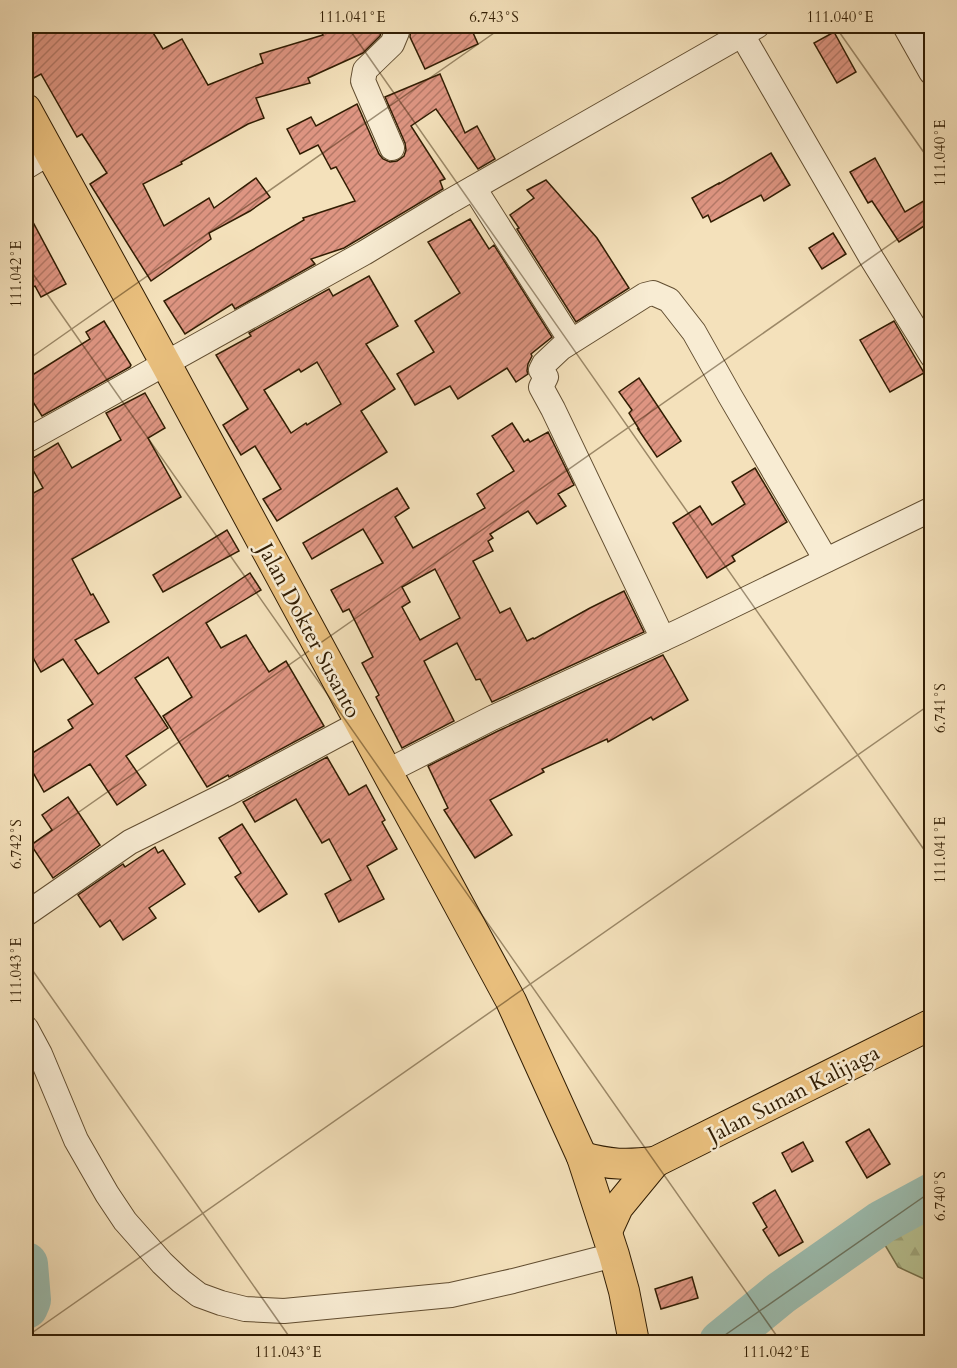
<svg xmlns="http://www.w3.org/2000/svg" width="957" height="1368" font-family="Cardo,serif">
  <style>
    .forest { fill: url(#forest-firs); stroke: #74704b; stroke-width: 1.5 }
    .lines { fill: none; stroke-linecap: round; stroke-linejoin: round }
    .river { stroke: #9cbeb1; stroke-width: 44 }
    .building { fill: url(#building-hatch); stroke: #311d03; stroke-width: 1.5; fill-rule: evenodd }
    .minor-casing { stroke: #624e31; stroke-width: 26 }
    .major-casing { stroke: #311d03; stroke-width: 32 }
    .minor { stroke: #f8ecd3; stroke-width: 24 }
    .major { stroke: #eac07e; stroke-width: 30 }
    .ticks { fill: none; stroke: #311d03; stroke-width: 1.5; stroke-opacity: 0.45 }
    .labels { text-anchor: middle; stroke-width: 5; stroke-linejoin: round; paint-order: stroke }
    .street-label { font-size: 22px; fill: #311d03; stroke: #f8ecd3 }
    .neatline { fill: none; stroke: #311d03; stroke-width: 2 }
    .ticks-label { font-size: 15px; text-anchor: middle; fill: #311d03 }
  </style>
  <defs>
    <pattern id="forest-firs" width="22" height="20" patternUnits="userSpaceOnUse" patternTransform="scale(1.5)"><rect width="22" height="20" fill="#b8c393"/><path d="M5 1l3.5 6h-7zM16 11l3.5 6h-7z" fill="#9fa77d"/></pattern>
    <pattern id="building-hatch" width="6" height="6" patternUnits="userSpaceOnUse" patternTransform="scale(1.5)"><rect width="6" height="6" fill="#de9582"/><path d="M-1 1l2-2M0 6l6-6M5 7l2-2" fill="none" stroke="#b57968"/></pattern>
  </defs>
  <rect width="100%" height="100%" fill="#f4e1bb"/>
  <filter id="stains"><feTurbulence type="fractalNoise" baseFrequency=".00333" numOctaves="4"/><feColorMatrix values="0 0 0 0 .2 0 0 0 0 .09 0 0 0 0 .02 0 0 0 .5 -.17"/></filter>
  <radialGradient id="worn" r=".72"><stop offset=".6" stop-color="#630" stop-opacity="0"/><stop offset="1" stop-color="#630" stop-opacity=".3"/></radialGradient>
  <!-- forest -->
  <polygon class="forest" points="931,1181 931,1279 924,1279 898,1267 882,1240 868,1221"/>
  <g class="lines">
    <!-- river -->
    <g class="river">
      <polyline points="26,1264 29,1300 26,1307"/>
      <polyline points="721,1342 781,1293 882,1222 932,1195"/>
    </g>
  </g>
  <!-- building -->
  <g class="building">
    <polygon points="26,26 149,26 163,49 182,39 208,85 263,63 260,54 323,35 319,26 383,26 380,36 363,53 308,78 310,83 256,98 264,118 248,124 181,162 182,164 143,184 164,226 209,198 214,208 256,178 270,197 250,211 209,233 211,239 151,281 90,184 107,173 82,134 77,137 41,74 32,79 26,69"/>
    <polygon points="411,26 470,26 478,44 425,69 410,37"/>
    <polygon points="834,32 856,72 837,83 814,43"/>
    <polygon points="440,74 465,133 477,126 495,159 478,169 436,109 411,126 445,179 440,181 443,189 344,248 311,259 315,264 235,309 232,304 185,334 164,301 304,220 303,218 355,201 336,167 331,169 318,145 300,154 287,129 311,117 316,126 357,104 379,154 383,159 390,162 397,161 404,156 406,150 405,143 385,97"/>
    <polygon points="771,153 790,185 764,201 761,195 711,222 708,215 703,218 692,198 719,183 719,184"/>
    <polygon points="875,158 905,212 932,196 932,221 899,242 872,201 868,203 850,172"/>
    <polygon points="546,180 597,238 629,288 576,322 517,229 519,228 510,215 534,198 527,190"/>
    <polygon points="26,209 66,284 41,297 35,286 26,292"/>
    <polygon points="470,219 489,249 494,245 552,337 531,354 532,356 528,364 527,371 528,374 516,382 507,368 458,399 450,386 415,405 397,374 434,352 415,321 460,293 428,242"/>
    <polygon points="833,233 846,254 822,269 809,248"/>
    <path d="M369 276 398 326 366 344 395 389 361 411 387 452 277 521 263 499 281 489 255 446 241 455 223 425 248 409 216 355 251 336 249 333 329 289 333 296ZM317 362 341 404 307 425 306 423 291 433 264 390 299 369 301 372Z"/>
    <polygon points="104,321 131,365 130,367 42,416 26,391 26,379 90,339 86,332"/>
    <polygon points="894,321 924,373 890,392 860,340"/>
    <polygon points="639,378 681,441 657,457 638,429 639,429 629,413 632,410 619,392"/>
    <polygon points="145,393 165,428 148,438 181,497 72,559 91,595 93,594 109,622 75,640 98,674 250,573 261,590 206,623 221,648 246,635 269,672 286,661 324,726 229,777 228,775 207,787 163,716 192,697 168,657 135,678 168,728 126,756 146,785 117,805 90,764 44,792 26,760 26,757 73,728 68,720 93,704 63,659 41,672 26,645 26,497 43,488 28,461 58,443 72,468 121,440 106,413"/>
    <path d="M512 423 524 442 528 439 530 442 548 432 574 485 558 494 566 506 537 524 528 511 490 534 493 538 488 541 493 551 473 561 500 613 510 608 527 641 533 638 534 639 590 608 624 591 644 632 492 702 480 679 476 680 457 643 424 661 454 721 402 748 376 697 379 695 362 663 373 657 349 609 343 612 331 590 383 563 363 529 312 559 303 543 397 488 409 508 395 517 413 548 485 508 477 494 514 471 492 436ZM435 569 460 618 420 640 402 607 410 602 402 587Z"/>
    <polygon points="755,468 787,522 732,556 735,561 707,578 673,523 700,506 712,525 745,504 732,482"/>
    <polygon points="227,530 239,551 163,592 153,575"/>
    <polygon points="663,655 688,700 653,720 651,717 608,742 607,739 542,769 544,772 490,800 512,835 475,858 444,810 448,808 428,766 498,731"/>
    <polygon points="327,757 349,795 366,785 385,820 382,822 397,849 367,866 384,899 339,922 325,894 351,880 329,839 322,843 296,799 255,822 243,802"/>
    <polygon points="68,797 100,845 53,878 31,845 52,830 42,815"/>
    <polygon points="242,824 287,894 259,912 235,877 241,873 219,838"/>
    <polygon points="155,847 158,853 163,850 185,884 149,908 156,918 123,940 110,920 100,927 78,895 123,864 125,867"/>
    <polygon points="869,1129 890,1164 867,1178 846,1142"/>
    <polygon points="803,1142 813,1161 792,1172 782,1153"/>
    <polygon points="775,1190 803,1242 779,1256 763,1230 767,1227 753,1203"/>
    <polygon points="692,1277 698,1298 661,1309 655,1289"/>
  </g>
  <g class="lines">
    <defs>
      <g id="minor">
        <polyline points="737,26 872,259 932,356"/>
        <polyline points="905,26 931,72"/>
        <polyline points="392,148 363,81 365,70 392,44 397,32 397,26"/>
        <polyline points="26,167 49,153"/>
        <polyline points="474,188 571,341"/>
        <polyline points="26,441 364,253 447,203 757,26"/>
        <polyline points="663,639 553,409 541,387 546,377 541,370 544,364 561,348 645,295 653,293 669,300 694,332 730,396 826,560"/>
        <polyline points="386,772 492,718 680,631 932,509"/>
        <polyline points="26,914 130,842 229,793 360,723"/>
        <polyline points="26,1028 40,1054 76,1140 107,1194 125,1221 162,1263 181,1281 199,1295 221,1303 245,1309 284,1311 451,1295 513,1281 614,1255"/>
      </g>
      <g id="major">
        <polyline points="26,109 166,364 511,1001 582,1157 614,1255 624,1291 634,1342"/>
        <path d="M582 1157C610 1165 627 1165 655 1162L932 1024"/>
        <polyline points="607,1231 618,1207 655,1162"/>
      </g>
    </defs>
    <!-- minor casing -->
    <use href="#minor" class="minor-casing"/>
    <!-- major casing -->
    <use href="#major" class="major-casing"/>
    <!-- minor -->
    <use href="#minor" class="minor"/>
    <!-- major -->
    <use href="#major" class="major"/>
  </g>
  <!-- ticks -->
  <path class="ticks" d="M347 26 932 861M835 26 932 164M26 264 781 1342M26 361 504 26M26 849 932 215M26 961 293 1342M26 1337 932 703M715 1342 932 1191"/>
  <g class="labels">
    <!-- street labels -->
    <g class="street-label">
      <text transform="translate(310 630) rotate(62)" y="8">Jalan Dokter Susanto</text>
      <text transform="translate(793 1093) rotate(-27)" y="8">Jalan Sunan Kalijaga</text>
    </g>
  </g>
  <!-- margin -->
  <rect width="957" height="1368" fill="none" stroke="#f4e1bb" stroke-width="66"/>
  <rect x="33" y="33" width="891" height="1302" class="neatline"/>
  <g class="ticks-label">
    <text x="352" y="22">111.041°E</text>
    <text x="494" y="22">6.743°S</text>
    <text x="840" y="22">111.040°E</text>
    <text transform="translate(940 153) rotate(-90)" y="5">111.040°E</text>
    <text transform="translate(16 274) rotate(-90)" y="5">111.042°E</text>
    <text transform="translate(940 708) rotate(-90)" y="5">6.741°S</text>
    <text transform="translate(16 844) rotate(-90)" y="5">6.742°S</text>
    <text transform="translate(940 850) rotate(-90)" y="5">111.041°E</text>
    <text transform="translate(16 971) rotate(-90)" y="5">111.043°E</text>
    <text transform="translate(940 1196) rotate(-90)" y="5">6.740°S</text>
    <text x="288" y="1357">111.043°E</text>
    <text x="776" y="1357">111.042°E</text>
  </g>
  <rect width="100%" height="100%" filter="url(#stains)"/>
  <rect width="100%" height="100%" fill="url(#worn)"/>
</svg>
